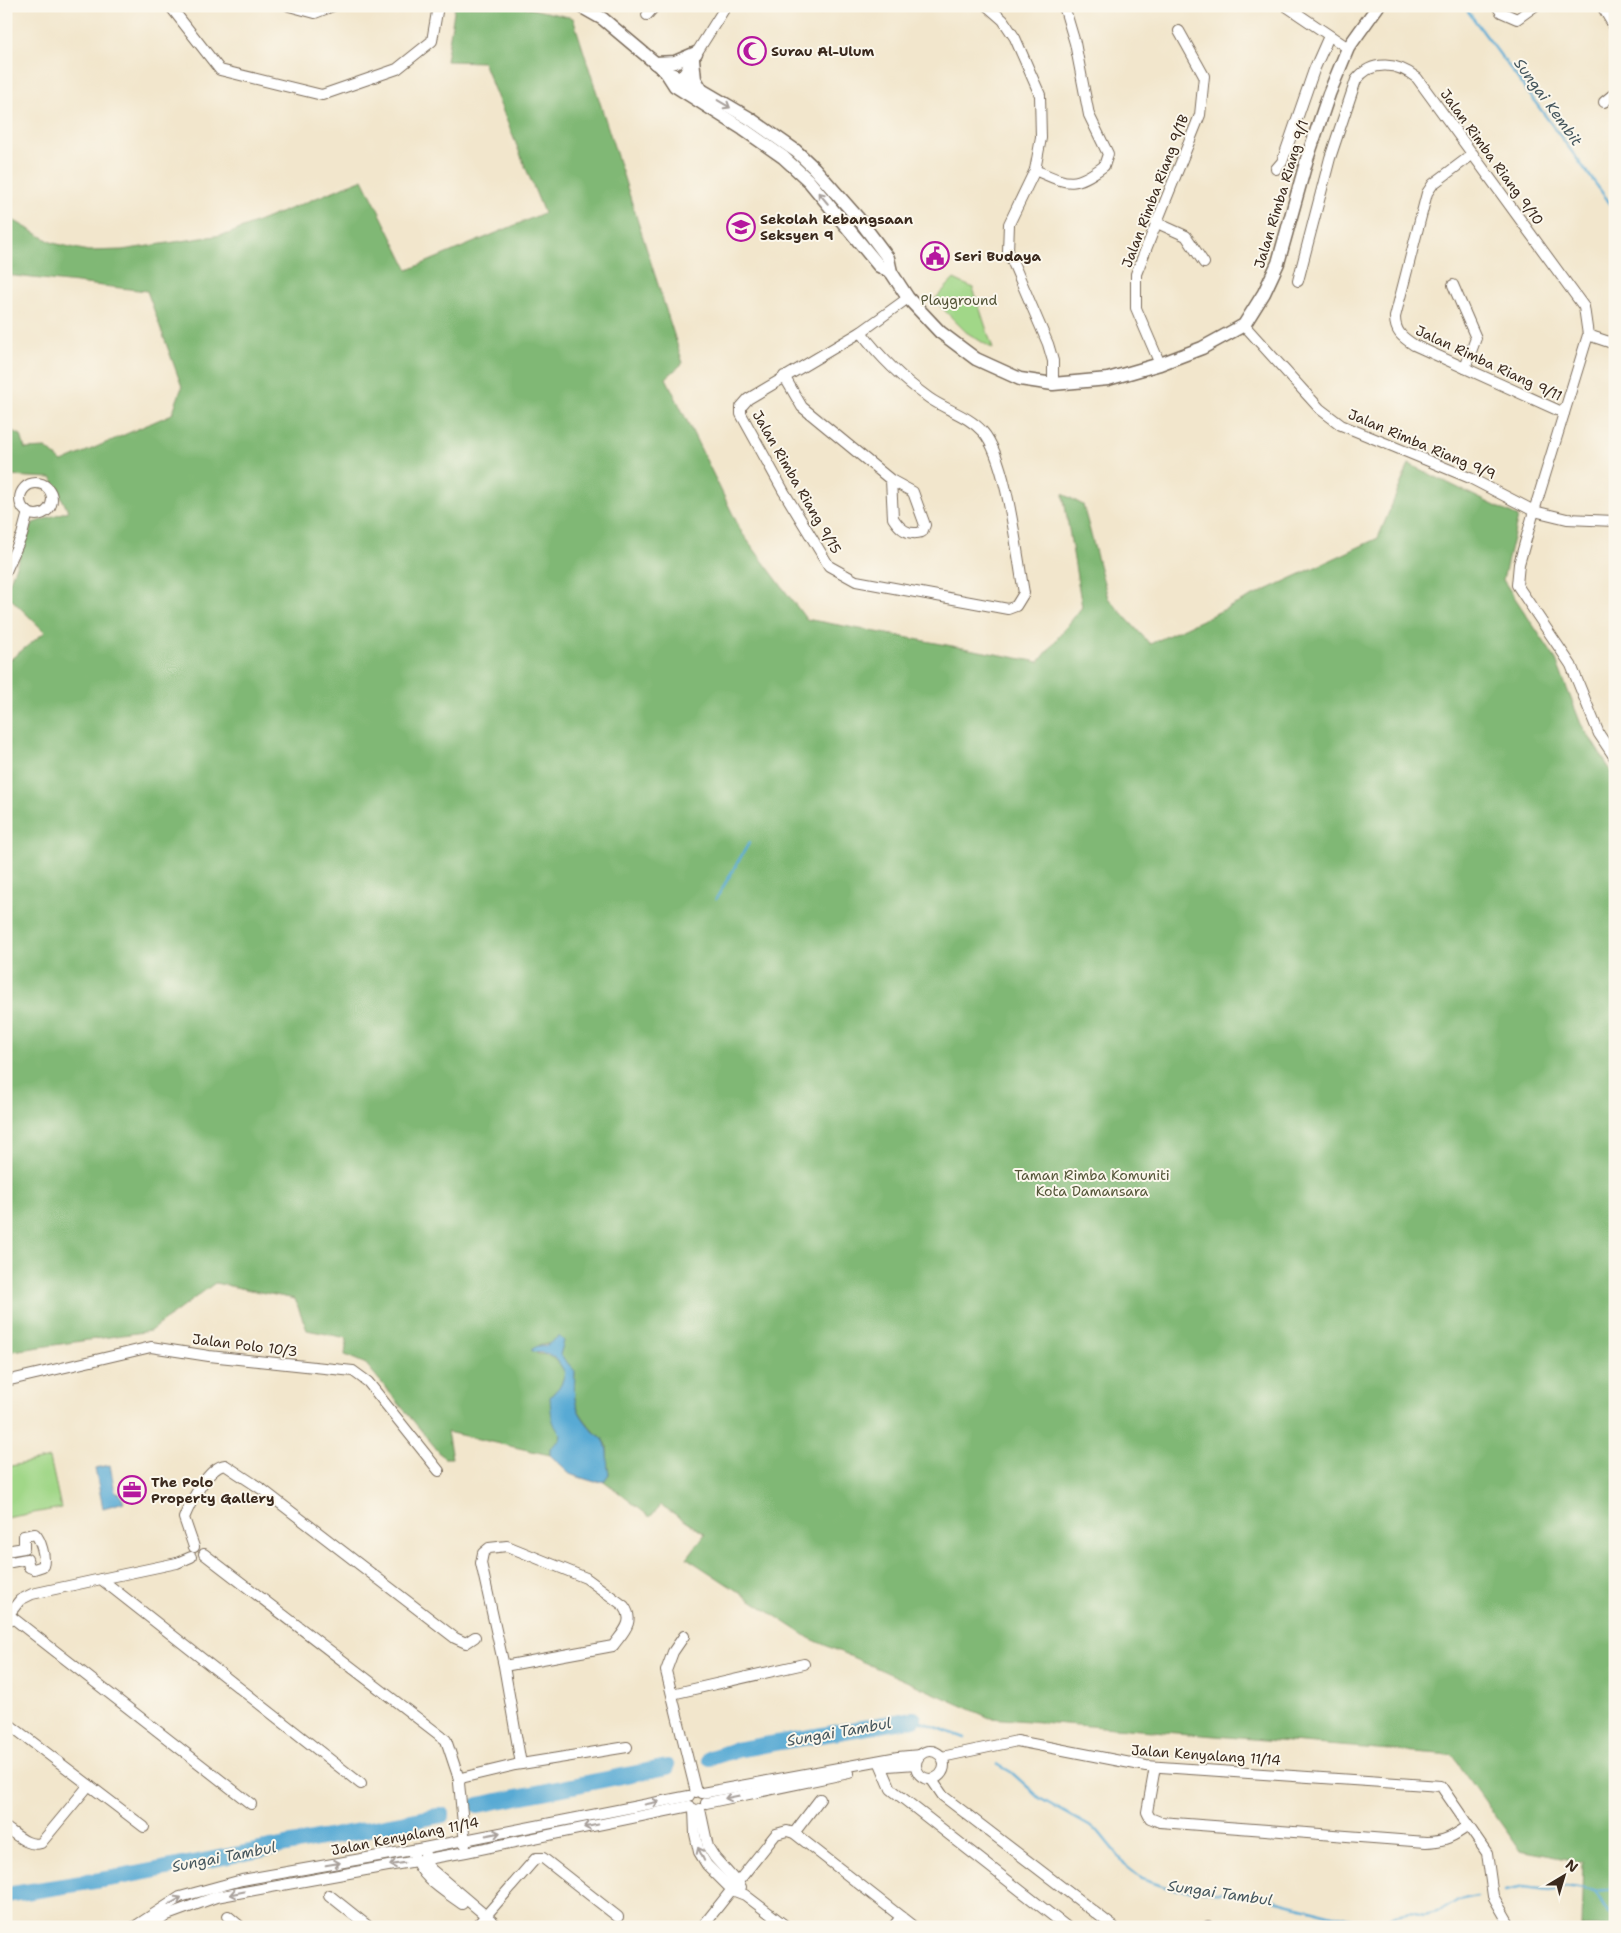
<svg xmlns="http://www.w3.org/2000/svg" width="1621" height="1933" font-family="'Shantell Sans',sans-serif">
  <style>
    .green { fill: #a1d788; stroke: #6e8053 }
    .forest { fill: #80b874; stroke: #5e7149 }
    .water { fill: #59aad4; stroke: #4a6a79 }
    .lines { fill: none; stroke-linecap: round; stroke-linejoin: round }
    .stream { stroke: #59aad4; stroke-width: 2.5 }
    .river { stroke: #59aad4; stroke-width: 16 }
    .minor-casing { stroke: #7b6c5b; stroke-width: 12 }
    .tertiary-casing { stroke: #7b6c5b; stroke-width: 15 }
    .minor { stroke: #fff; stroke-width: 10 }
    .tertiary { stroke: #fff; stroke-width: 12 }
    .oneway { stroke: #a79f9a }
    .labels { text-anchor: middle; stroke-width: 4; stroke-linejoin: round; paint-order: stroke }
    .poi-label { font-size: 14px; font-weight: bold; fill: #3b2a1e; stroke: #fbf7ec; text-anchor: start }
    .street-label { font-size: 14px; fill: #3b2a1e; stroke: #fbf7ec }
    .park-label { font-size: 14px; fill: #545538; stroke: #fbf7ec }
    .water-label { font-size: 15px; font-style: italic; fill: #46575e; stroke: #fbf7ec }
  </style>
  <rect width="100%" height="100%" fill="#fbf7ec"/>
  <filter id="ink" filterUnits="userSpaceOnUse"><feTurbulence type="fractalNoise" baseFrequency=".02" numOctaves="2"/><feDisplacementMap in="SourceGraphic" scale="10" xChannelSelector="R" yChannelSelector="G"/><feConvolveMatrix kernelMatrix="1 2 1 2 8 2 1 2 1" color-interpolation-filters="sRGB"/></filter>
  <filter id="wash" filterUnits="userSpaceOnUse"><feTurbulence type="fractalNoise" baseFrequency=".0096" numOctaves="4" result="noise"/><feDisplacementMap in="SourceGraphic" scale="20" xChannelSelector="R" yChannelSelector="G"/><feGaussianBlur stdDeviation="1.12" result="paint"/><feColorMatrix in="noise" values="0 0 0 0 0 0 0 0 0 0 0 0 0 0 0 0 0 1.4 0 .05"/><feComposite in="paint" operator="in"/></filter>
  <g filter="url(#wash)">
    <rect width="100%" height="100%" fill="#f2e6cc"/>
    <!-- green -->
    <g class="green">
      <polygon points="954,279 973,288 993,349 966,332 934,300"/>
      <polygon points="50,1458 61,1508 6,1518 6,1467"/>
    </g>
    <!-- forest -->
    <path class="forest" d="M455 6H518L573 18 683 363 666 378 742 533 806 619 1039 662 1082 607 1063 494 1083 505 1108 598 1150 644 1378 538 1409 464 1518 517 1503 580 1555 658 1581 724 1615 777V1927H1581L1583 1862 1520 1850 1452 1755 990 1718 809 1638 687 1558 705 1534 661 1505 650 1517 604 1481 609 1474C606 1464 609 1450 606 1443 603 1438 596 1434 592 1429 572 1405 574 1401 575 1371L560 1355 564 1341 537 1346V1354C553 1354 558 1360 565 1373L561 1385 550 1397 561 1434 560 1440 550 1448V1455L447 1432 452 1458H444L366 1364 345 1355 347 1338 307 1330 295 1299 215 1283 150 1331 6 1352V663L45 632 6 594V591L33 523 68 511 52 478 6 476V434L10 430 21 435 25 449 46 448 62 462 172 414 182 387 147 291 6 275V216L53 243 88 251 122 250 228 234 363 179 408 270 544 213 483 62 446 61Z"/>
    <!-- water -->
    <g class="water">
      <path d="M559 1336 564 1341 560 1355 575 1371C574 1400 572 1407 593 1431 596 1434 602 1437 604 1441 609 1448 606 1464 609 1474L604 1481 595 1482 572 1475 550 1455V1448L560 1440 561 1434C551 1425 551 1411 550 1397L561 1385 565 1373C561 1366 557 1357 548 1354 542 1352 538 1354 531 1350L537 1346H546Z"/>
      <polygon points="110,1465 115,1492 119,1494 124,1502 103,1508 95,1468"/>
    </g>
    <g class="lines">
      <!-- stream -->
      <g class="stream">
        <polyline points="1464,6 1615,210"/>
        <polyline points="716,899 749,843"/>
        <polyline points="914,1719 965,1738"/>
        <polyline points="997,1764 1011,1772 1041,1799 1098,1831 1128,1868 1142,1879 1171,1889 1254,1895 1365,1923 1382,1923 1395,1915 1411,1912 1423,1915 1441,1911 1458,1900 1477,1896"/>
        <polyline points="1505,1891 1524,1887 1550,1890 1566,1886 1596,1891 1615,1889"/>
        <polyline points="1596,1891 1610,1914 1615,1917"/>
      </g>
      <!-- river -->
      <g class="river">
        <polyline points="710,1758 735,1750 914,1719"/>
        <polyline points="478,1805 667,1767"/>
        <polyline points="6,1895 120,1877 442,1815"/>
      </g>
    </g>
  </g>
  <g filter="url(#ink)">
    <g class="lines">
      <defs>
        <g id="minor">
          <polyline points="170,6 220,70 322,95 397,69 432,41 438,6"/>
          <polyline points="289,6 315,13 333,6"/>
          <polyline points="987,6 1003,20 1015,38 1040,95 1041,138 1035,170 1009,224 1008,251 1048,344 1053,361 1053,384"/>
          <polyline points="1286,6 1348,48"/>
          <polyline points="1497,6 1501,12 1517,19 1535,6"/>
          <polyline points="1602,6 1615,28"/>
          <polyline points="647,15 655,6"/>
          <polyline points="677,84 726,6"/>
          <polyline points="1604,102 1615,93"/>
          <path d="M1473 154 1433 184 1427 193 1395 317C1395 332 1402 337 1414 345L1564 413"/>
          <polyline points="1276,169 1282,162 1314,70 1329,36"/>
          <path d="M1035 170C1068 184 1073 189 1104 166L1108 154 1089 115 1075 43 1064 6"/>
          <polyline points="1155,222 1186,236 1204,263"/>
          <path d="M1298 281 1330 158 1356 80C1372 59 1398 63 1417 78L1584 307 1588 335 1534 511 1519 564 1517 585 1571 665 1599 734 1615 758"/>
          <polyline points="1453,285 1476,338 1465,368"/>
          <polyline points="1244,325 1320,409 1341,425 1470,478 1534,511 1567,519 1615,521"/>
          <path d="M861 332C879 356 904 380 929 398 946 410 969 416 983 432 1007 459 1017 555 1024 593L1016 606 1008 609 856 581 829 566 784 492 741 414V407L748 399Z"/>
          <polyline points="861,332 908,298"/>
          <polyline points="1588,335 1615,344"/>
          <polyline points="1160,364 1136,308 1136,274 1200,115 1204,76 1179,31"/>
          <path d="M784 376 802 407 891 480 913 492 925 525 922 532C908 536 900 529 893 518L891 480"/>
          <circle cx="36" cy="499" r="16"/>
          <polyline points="6,571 22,535 28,512"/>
          <polyline points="6,1381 151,1347 209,1356 353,1371 368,1382 439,1471"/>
          <path d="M194 1547 184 1518C190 1503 208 1467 225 1465L263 1490 455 1638 466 1643 475 1637"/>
          <path d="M6 1551 24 1548V1536L35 1534C41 1540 46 1558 43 1566L34 1569 29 1567 27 1559 6 1563"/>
          <polyline points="204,1554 446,1740 459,1779"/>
          <polyline points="101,1579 177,1563 191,1557"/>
          <polyline points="9,1615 251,1804"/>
          <polyline points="6,1618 20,1600 32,1594 101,1579 361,1784"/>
          <polyline points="684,1636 673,1652 666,1671 696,1792"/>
          <path d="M504 1666 613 1646C622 1633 636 1622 624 1606L586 1578 507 1546 489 1548 483 1553 481 1563 504 1666 521 1764"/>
          <polyline points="672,1694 804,1664"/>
          <polyline points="6,1722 144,1827"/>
          <circle cx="930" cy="1765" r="14"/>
          <polyline points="942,1757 1017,1741 1146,1766 1441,1786 1487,1853 1493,1896 1511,1927"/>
          <polyline points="879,1761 891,1789 1067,1927"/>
          <polyline points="888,1766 916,1764"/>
          <path d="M1155 1767 1147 1812 1150 1818 1160 1822 1426 1842C1444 1842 1454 1836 1468 1826"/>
          <polyline points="932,1780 943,1796 1114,1927"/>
          <polyline points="702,1793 898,1757 920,1755"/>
          <polyline points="706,1803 849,1773"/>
          <polyline points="694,1809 695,1834 699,1852 707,1865 732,1890 745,1895 787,1927"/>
          <polyline points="700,1809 708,1847 715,1858 741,1887"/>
          <path d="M6 1828C17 1835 28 1847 41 1843L89 1785"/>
          <polyline points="794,1833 820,1799"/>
          <polyline points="465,1844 459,1783 461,1778 515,1765 627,1747"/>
          <polyline points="425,1854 427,1865 432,1870 499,1927"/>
          <path d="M414 1855C421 1878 443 1890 462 1904"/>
          <polyline points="329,1895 369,1927"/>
          <polyline points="228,1916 241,1927"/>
          <polyline points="1208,1926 1209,1927"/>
          <polyline points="134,1927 180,1897 242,1880 424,1848 689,1796"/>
          <polyline points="151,1927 167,1915 216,1897 466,1852 690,1806"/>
          <polyline points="476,1927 536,1858 543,1858 618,1917"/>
          <polyline points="702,1927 776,1834 787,1831 794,1833 914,1927"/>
          <polyline points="893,1927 901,1917"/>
        </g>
        <g id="tertiary">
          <polyline points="580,6 603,19 666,72 681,78 749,118 796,151 814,168 858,218 888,258 891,272 908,298 940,332 976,359 1020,379 1053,384 1108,379 1160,364 1202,348 1244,325 1264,293 1278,263 1307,159 1329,94 1348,48 1378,6"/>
          <polyline points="693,59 695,79 701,89"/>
          <polyline points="655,63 675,62 696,53"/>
          <polyline points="666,72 675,86 743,129 783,157 808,180 879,266 891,272"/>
        </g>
      </defs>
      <!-- minor casing -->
      <use href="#minor" class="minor-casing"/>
      <!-- tertiary casing -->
      <use href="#tertiary" class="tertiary-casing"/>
      <!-- minor -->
      <use href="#minor" class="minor"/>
      <!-- tertiary -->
      <use href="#tertiary" class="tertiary"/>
    </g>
    <!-- one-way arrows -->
    <defs><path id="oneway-shaft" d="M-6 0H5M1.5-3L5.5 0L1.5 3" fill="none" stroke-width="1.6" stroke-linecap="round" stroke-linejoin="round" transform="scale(1.25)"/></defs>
    <g class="oneway">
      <use href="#oneway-shaft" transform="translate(724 104) rotate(31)"/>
      <use href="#oneway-shaft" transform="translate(823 198) rotate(-130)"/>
      <use href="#oneway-shaft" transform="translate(732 1797) rotate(168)"/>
      <use href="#oneway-shaft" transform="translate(652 1803) rotate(-11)"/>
      <use href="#oneway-shaft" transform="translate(591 1826) rotate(168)"/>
      <use href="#oneway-shaft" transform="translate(493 1834) rotate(-11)"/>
      <use href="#oneway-shaft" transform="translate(701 1854) rotate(-115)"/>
      <use href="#oneway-shaft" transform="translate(333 1864) rotate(-10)"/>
      <use href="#oneway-shaft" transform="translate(397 1864) rotate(170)"/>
      <use href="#oneway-shaft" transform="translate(237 1893) rotate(169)"/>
      <use href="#oneway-shaft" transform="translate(175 1901) rotate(-30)"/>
    </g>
  </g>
  <!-- icons -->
  <defs>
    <symbol id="mosque-ring" viewBox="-11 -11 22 22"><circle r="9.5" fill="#fbf7ec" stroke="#b5179e" stroke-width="1.5"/><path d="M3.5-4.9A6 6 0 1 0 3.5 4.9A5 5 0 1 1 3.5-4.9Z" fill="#b5179e"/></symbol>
    <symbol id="school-ring" viewBox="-11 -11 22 22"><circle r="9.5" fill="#fbf7ec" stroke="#b5179e" stroke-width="1.5"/><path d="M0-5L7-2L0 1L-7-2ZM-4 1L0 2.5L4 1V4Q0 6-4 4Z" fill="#b5179e"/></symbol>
    <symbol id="civic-ring" viewBox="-11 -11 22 22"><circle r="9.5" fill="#fbf7ec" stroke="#b5179e" stroke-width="1.5"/><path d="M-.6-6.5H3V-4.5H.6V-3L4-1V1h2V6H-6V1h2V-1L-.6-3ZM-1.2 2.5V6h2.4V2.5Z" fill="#b5179e"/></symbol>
    <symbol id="office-ring" viewBox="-11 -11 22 22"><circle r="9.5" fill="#fbf7ec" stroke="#b5179e" stroke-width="1.5"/><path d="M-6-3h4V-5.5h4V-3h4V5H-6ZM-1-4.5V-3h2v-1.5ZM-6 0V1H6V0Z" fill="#b5179e"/></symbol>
  </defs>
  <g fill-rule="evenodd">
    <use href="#mosque-ring" x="736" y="35" width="32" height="32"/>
    <use href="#school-ring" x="725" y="211" width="32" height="32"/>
    <use href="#civic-ring" x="919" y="240" width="32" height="32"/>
    <use href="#office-ring" x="116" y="1474" width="32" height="32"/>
  </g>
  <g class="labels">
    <!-- poi labels -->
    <g class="poi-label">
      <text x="771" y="56">Surau Al-Ulum</text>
      <text x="760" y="224">Sekolah Kebangsaan<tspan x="760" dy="16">Seksyen 9</tspan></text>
      <text x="954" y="261">Seri Budaya</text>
      <text x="151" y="1487">The Polo<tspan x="151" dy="16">Property Gallery</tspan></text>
    </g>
    <!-- street labels -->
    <g class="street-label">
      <text transform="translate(1492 157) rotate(54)" y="5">Jalan Rimba Riang 9/10</text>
      <text transform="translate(1155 191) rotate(-69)" y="5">Jalan Rimba Riang 9/1B</text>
      <text transform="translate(1281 194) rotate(-73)" y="5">Jalan Rimba Riang 9/1</text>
      <text transform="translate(1489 363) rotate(25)" y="5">Jalan Rimba Riang 9/11</text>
      <text transform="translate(1422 444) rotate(23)" y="5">Jalan Rimba Riang 9/9</text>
      <text transform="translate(797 482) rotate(60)" y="5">Jalan Rimba Riang 9/15</text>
      <text transform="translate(245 1345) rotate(7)" y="5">Jalan Polo 10/3</text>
      <text transform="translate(1206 1755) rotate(4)" y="5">Jalan Kenyalang 11/14</text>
      <text transform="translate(405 1836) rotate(-11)" y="5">Jalan Kenyalang 11/14</text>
    </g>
    <!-- park labels -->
    <g class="park-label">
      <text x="959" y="305">Playground</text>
      <text x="1092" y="1180">Taman Rimba Komuniti<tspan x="1092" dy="16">Kota Damansara</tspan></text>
    </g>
    <!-- water labels -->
    <g class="water-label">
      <text transform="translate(1548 102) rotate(54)" y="5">Sungai Kembit</text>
      <text transform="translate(839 1732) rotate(-10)" y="5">Sungai Tambul</text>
      <text transform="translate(224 1857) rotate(-11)" y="5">Sungai Tambul</text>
      <text transform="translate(1220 1893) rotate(8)" y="5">Sungai Tambul</text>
    </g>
  </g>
  <!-- margin -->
  <rect width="1621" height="1933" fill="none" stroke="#fbf7ec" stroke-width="25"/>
  <!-- north arrow -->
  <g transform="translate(1564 1876) rotate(38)" stroke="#fbf7ec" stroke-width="4" paint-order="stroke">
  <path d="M0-4L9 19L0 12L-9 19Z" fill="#3b2a1e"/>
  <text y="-8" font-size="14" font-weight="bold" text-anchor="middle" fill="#3b2a1e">N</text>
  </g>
</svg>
